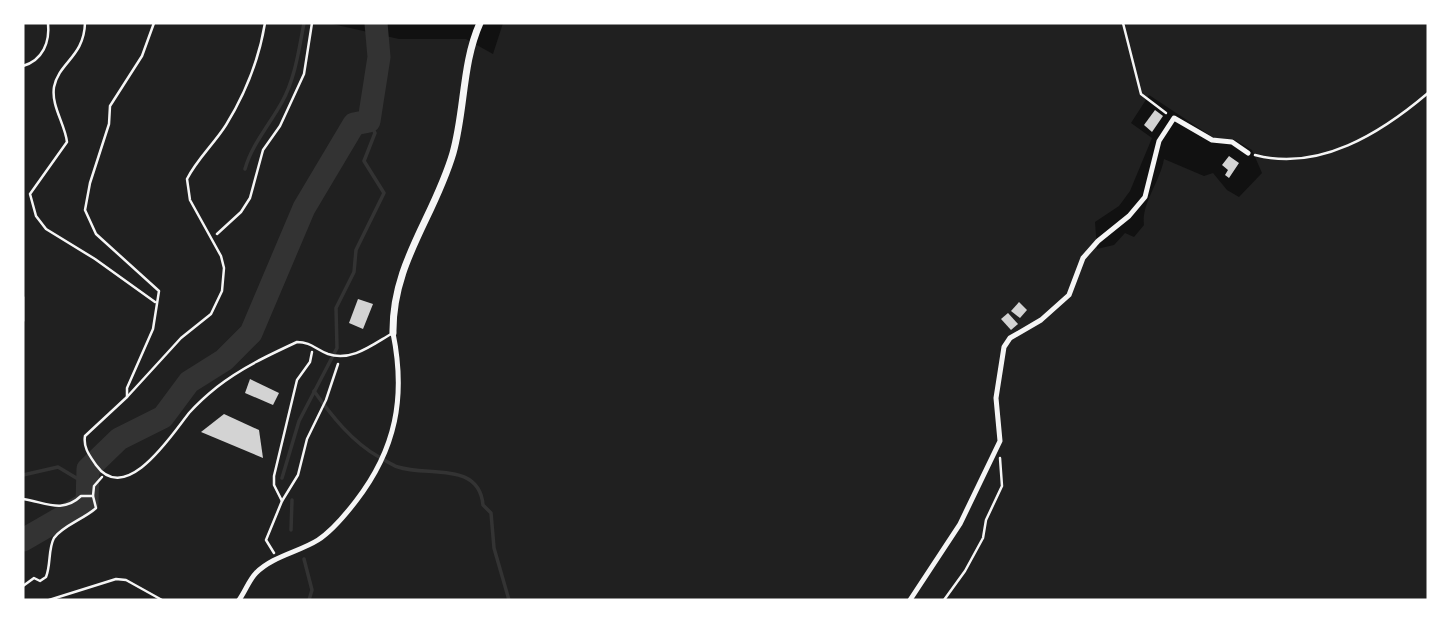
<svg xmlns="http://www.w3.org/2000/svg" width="1451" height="623" font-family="Montserrat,sans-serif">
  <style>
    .green { fill: #202020; fill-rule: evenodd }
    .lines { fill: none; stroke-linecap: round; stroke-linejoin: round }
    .stream { stroke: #333; stroke-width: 3.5 }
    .river { stroke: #333; stroke-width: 23 }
    .building { fill: #d3d3d3 }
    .path { stroke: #f5f5f5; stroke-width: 2.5 }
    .service { stroke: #f5f5f5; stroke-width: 2.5 }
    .minor { stroke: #f5f5f5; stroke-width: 5 }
    .tertiary { stroke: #f5f5f5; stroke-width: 7 }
  </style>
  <rect width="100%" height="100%" fill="#111"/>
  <!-- green -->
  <path class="green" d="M23 23H328L399 39H466L493 54 503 23H1428V600H23ZM1149 95 1214 138 1235 140 1252 150 1262 173 1239 197 1227 190 1213 173 1204 176 1164 159C1160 182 1141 204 1144 225L1134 237 1125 233 1114 245 1097 249 1095 222 1119 206 1130 191 1152 138 1131 123Z"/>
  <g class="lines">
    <!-- stream -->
    <g class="stream">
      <path d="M245 169C252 144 270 124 282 102 295 79 299 49 304 23"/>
      <path d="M314 391C331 415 352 442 379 457 385 460 392 465 398 467 428 477 479 461 483 505L491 513 494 548 509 600"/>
      <polyline points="23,475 58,467 83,482 87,478"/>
      <polyline points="282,478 299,421 337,348 336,308 354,272 356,250 384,193 364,161 375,133 369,121"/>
      <polyline points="291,530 292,500"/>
      <polyline points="304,559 312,590 309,600"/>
    </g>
    <!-- river -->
    <polyline class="river" points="23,540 87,503 88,469 119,439 163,417 189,382 224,360 251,333 304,208 354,124 369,121 379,57 376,23"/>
  </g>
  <!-- building -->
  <g class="building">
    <polygon points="1155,110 1163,116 1152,132 1144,125"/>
    <polygon points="1229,156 1239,163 1229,178 1225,175 1228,170 1222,165"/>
    <polygon points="358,299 373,304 363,329 349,323"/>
    <polygon points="1019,302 1027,310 1020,318 1011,311"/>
    <polygon points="1008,313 1018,324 1011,330 1001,319"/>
    <polygon points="250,379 279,393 273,405 245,393"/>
    <polygon points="224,414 259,430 263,458 201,432"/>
  </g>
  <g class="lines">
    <!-- path -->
    <g class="path">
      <polyline points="1123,23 1141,94 1166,113"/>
      <path d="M1255 155C1319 172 1381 133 1428 93"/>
      <polyline points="217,234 241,212 250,198 263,150 280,126 304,74 312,23"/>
      <polyline points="23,297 23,321"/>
      <path d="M23 499C45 502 62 514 81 496H93L94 486 102 477"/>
      <polyline points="282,501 274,485 274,476 297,380 310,362 312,352"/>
      <polyline points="274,553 266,540 282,501 298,475 307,439 326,400 338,364"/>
      <path d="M23 586 34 578 40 581 46 577C51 565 48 549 54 538 62 526 84 519 96 508L93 496"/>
      <polyline points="49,600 116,579 126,580 162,600"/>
      <polyline points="944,600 965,571 983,538 986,520 1002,486 1000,458"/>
    </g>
    <!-- service -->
    <g class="service">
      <path d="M85 23C84 57 59 62 54 87 51 106 65 124 67 142L30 194 36 216 46 229 95 259 155 302"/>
      <path d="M154 23 142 56 110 106 109 124 90 183 85 210 96 234 159 291 153 329 127 388V397L85 436C83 448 90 456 96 465 126 507 173 433 189 413 198 403 207 395 217 387 241 368 269 355 297 342 311 342 315 349 328 354 351 362 372 345 391 334"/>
      <path d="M23 66C43 60 50 42 48 23"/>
      <path d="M127 397 181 338 211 314 222 291 224 268 221 256 190 200 187 179C197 159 214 144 226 125 245 94 259 60 265 23"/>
    </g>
    <!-- minor -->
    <g class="minor">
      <path d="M239 600C245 592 249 580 256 573 273 556 299 552 318 540 332 531 346 514 356 501 396 449 406 397 393 333"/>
      <polyline points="910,600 960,524 1000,441 996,398 1004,347 1010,338 1041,320 1069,295 1083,258 1098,241 1129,216 1145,197 1159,141 1174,118 1212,140 1232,142 1248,153"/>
    </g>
    <!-- tertiary -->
    <path class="tertiary" d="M393 333C392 263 434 218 453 153 465 110 462 63 480 23"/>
  </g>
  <!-- border -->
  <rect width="1451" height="623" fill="none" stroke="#ffffff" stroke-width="49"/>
</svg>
